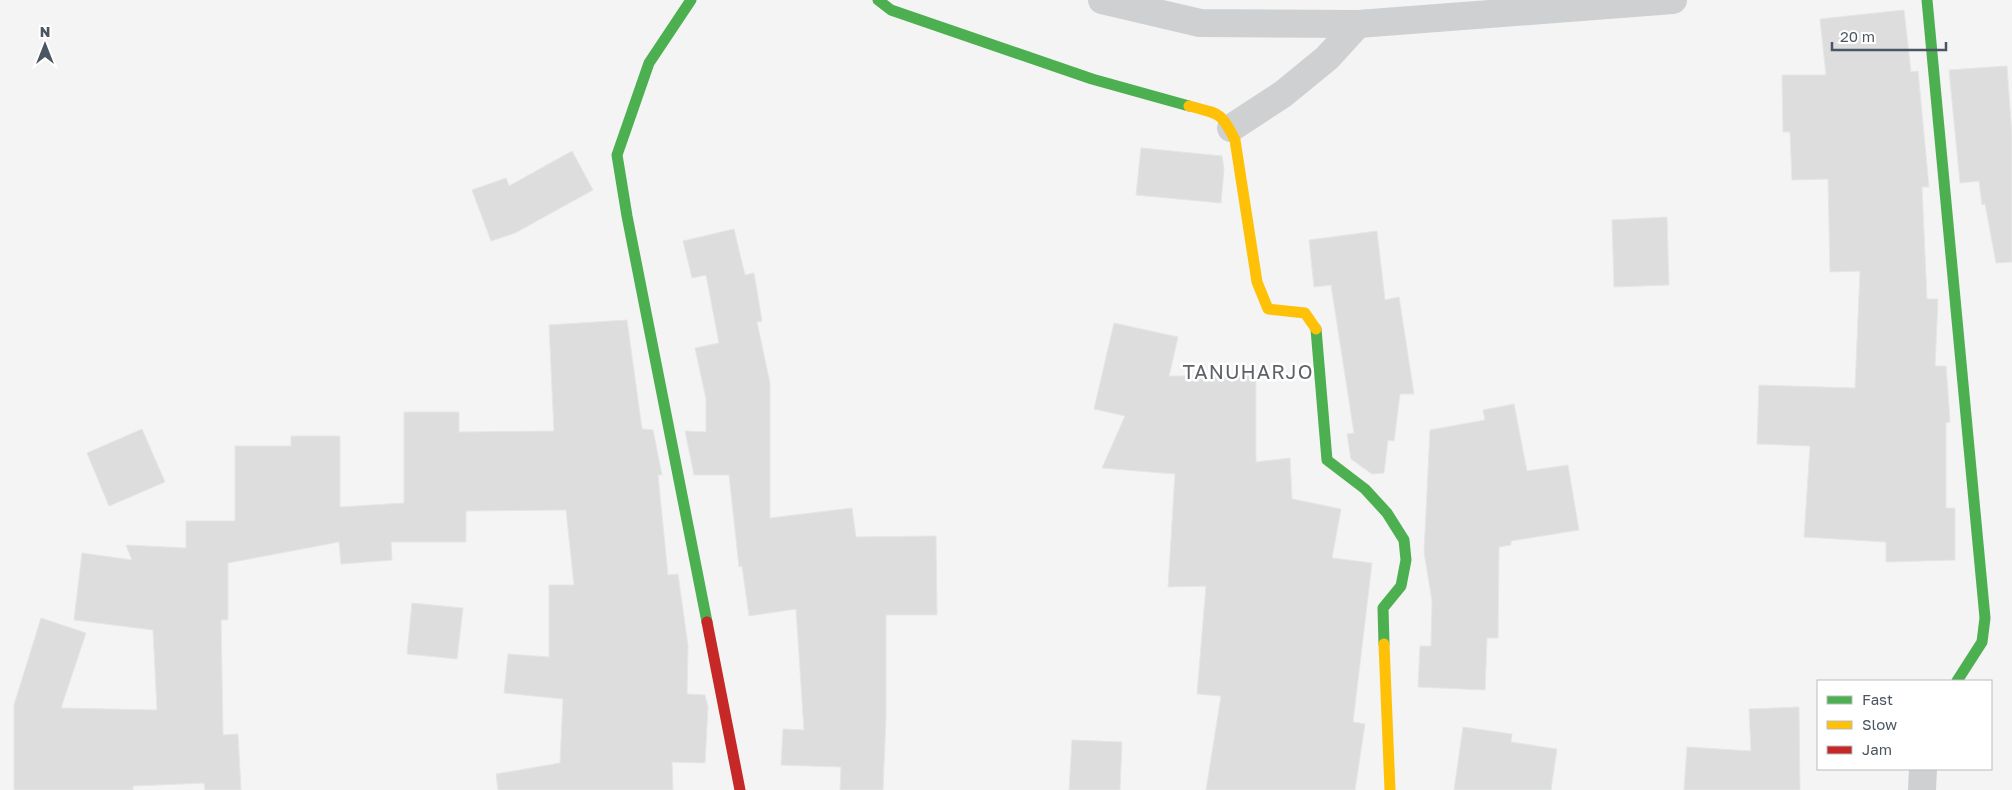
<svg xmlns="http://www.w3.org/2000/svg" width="2012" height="790" font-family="'Golos Text',sans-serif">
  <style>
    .building { fill: #ddddde; stroke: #e5e6e7 }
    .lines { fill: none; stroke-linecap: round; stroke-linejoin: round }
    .street { stroke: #ced0d2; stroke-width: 28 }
    .fast { stroke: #4caf50; stroke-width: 11 }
    .slow { stroke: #ffc107; stroke-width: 11 }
    .jam { stroke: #c62828; stroke-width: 11 }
    .labels { text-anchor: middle; stroke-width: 5; stroke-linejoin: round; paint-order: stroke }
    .quarter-label { font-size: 20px; letter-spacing: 1px; fill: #5f6368; stroke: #fff }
  </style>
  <rect width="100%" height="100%" fill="#f4f4f4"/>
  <!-- building -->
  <g class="building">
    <polygon points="1904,10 1911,72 1918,71 1929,187 1922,187 1927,299 1938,299 1935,366 1946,366 1948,392 1950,422 1946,423 1946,508 1955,508 1955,560 1886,562 1886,542 1804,537 1810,446 1757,444 1759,385 1855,388 1860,271 1830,272 1828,179 1792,180 1790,132 1783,132 1782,75 1826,75 1820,19"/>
    <polygon points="2007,66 2012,136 2012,262 1996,263 1985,204 1982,205 1979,181 1960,183 1949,70"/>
    <polygon points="1141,148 1222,156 1224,169 1221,203 1136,195"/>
    <polygon points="572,151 593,190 515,233 491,241 472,190 506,178 509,186"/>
    <polygon points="1667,217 1669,285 1614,287 1612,220"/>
    <polygon points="734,229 745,275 754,273 762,321 757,322 770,383 770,518 852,508 856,537 936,536 937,615 886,615 886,717 883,790 840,790 841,767 781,765 783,729 804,730 796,609 749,616 742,566 739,567 729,475 694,475 685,431 706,432 706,399 695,348 719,343 706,275 692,278 683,241"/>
    <polygon points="1377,231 1385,300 1399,297 1414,394 1400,394 1394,441 1388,440 1384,473 1372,474 1351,459 1347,434 1354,433 1331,285 1314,287 1309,240"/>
    <polygon points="627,320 642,429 653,430 662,475 658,475 668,575 678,574 688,646 687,694 705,695 708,707 705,763 672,762 673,790 498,790 496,774 560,763 563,699 504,693 508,654 549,657 549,585 574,585 566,510 466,511 466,542 391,542 392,560 341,564 339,542 228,563 228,620 221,620 223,735 238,734 241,790 205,790 204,783 133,786 133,790 14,790 14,705 41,618 86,633 61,708 157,710 153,630 74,620 82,553 132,560 126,545 186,548 186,521 235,521 235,446 291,446 291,436 340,436 340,507 404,503 404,412 459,412 459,432 554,431 549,325"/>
    <polygon points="1114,323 1178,337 1169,376 1256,376 1256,462 1290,458 1292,499 1341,509 1332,558 1372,563 1353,722 1365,724 1355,790 1206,790 1221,696 1197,694 1206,586 1168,587 1175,474 1102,468 1125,416 1094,409"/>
    <polygon points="1514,404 1527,471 1568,465 1579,530 1511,541 1511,545 1499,547 1498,638 1487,638 1485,690 1418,687 1420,646 1431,646 1432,601 1424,552 1430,430 1485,420 1483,410"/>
    <polygon points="142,429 165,482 109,506 87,453"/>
    <polygon points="412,603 463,608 457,659 407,654"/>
    <polygon points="1799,707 1800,790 1684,790 1687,747 1751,751 1749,709"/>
    <polygon points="1463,727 1512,734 1511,742 1557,749 1551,790 1454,790"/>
    <polygon points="1072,740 1122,742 1120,790 1069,790"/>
  </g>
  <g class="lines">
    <!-- street -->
    <g class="street">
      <polyline points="1102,0 1200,23 1358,24 1673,0"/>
      <polyline points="1231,128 1283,94 1327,58 1358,24"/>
      <polyline points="1922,790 1923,769"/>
    </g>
    <!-- fast -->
    <g class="fast">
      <polyline points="691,0 649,63 617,155 627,216 707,622"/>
      <polyline points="878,0 891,10 1092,79 1189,106"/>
      <polyline points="1927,0 1985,618 1982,642 1957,681"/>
      <polyline points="1316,329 1327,460 1365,489 1387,513 1404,540 1406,560 1401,586 1383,608 1384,644"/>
    </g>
    <!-- slow -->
    <g class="slow">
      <path d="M1189 106C1219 114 1221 111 1235 140L1257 282 1268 309 1305 313 1316 329"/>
      <polyline points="1384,644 1390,790"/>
    </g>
    <!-- jam -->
    <polyline class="jam" points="707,622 740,790"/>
  </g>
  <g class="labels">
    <!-- quarter labels -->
    <g class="quarter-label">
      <text x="1248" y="379">TANUHARJO</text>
    </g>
  </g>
  <!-- legend -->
  <rect x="1817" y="680" width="175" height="90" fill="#ffffff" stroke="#b7bbc0"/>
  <rect x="1827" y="696" width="25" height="8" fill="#4caf50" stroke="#b7bbc0"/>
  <text x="1862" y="705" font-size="15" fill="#4a5661">Fast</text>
  <rect x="1827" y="721" width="25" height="8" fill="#ffc107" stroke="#b7bbc0"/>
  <text x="1862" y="730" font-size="15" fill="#4a5661">Slow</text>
  <rect x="1827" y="746" width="25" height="8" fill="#c62828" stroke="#b7bbc0"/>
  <text x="1862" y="755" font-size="15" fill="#4a5661">Jam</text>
  <!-- north arrow -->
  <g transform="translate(45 45)" stroke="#ffffff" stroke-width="4" paint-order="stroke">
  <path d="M0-4L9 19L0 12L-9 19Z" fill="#4a5661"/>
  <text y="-8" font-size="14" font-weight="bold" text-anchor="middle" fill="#4a5661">N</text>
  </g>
  <!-- scale -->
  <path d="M1832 42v8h114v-8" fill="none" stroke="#4a5661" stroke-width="2.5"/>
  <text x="1840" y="42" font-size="15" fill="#4a5661" stroke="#ffffff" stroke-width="4" paint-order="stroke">20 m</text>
</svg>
